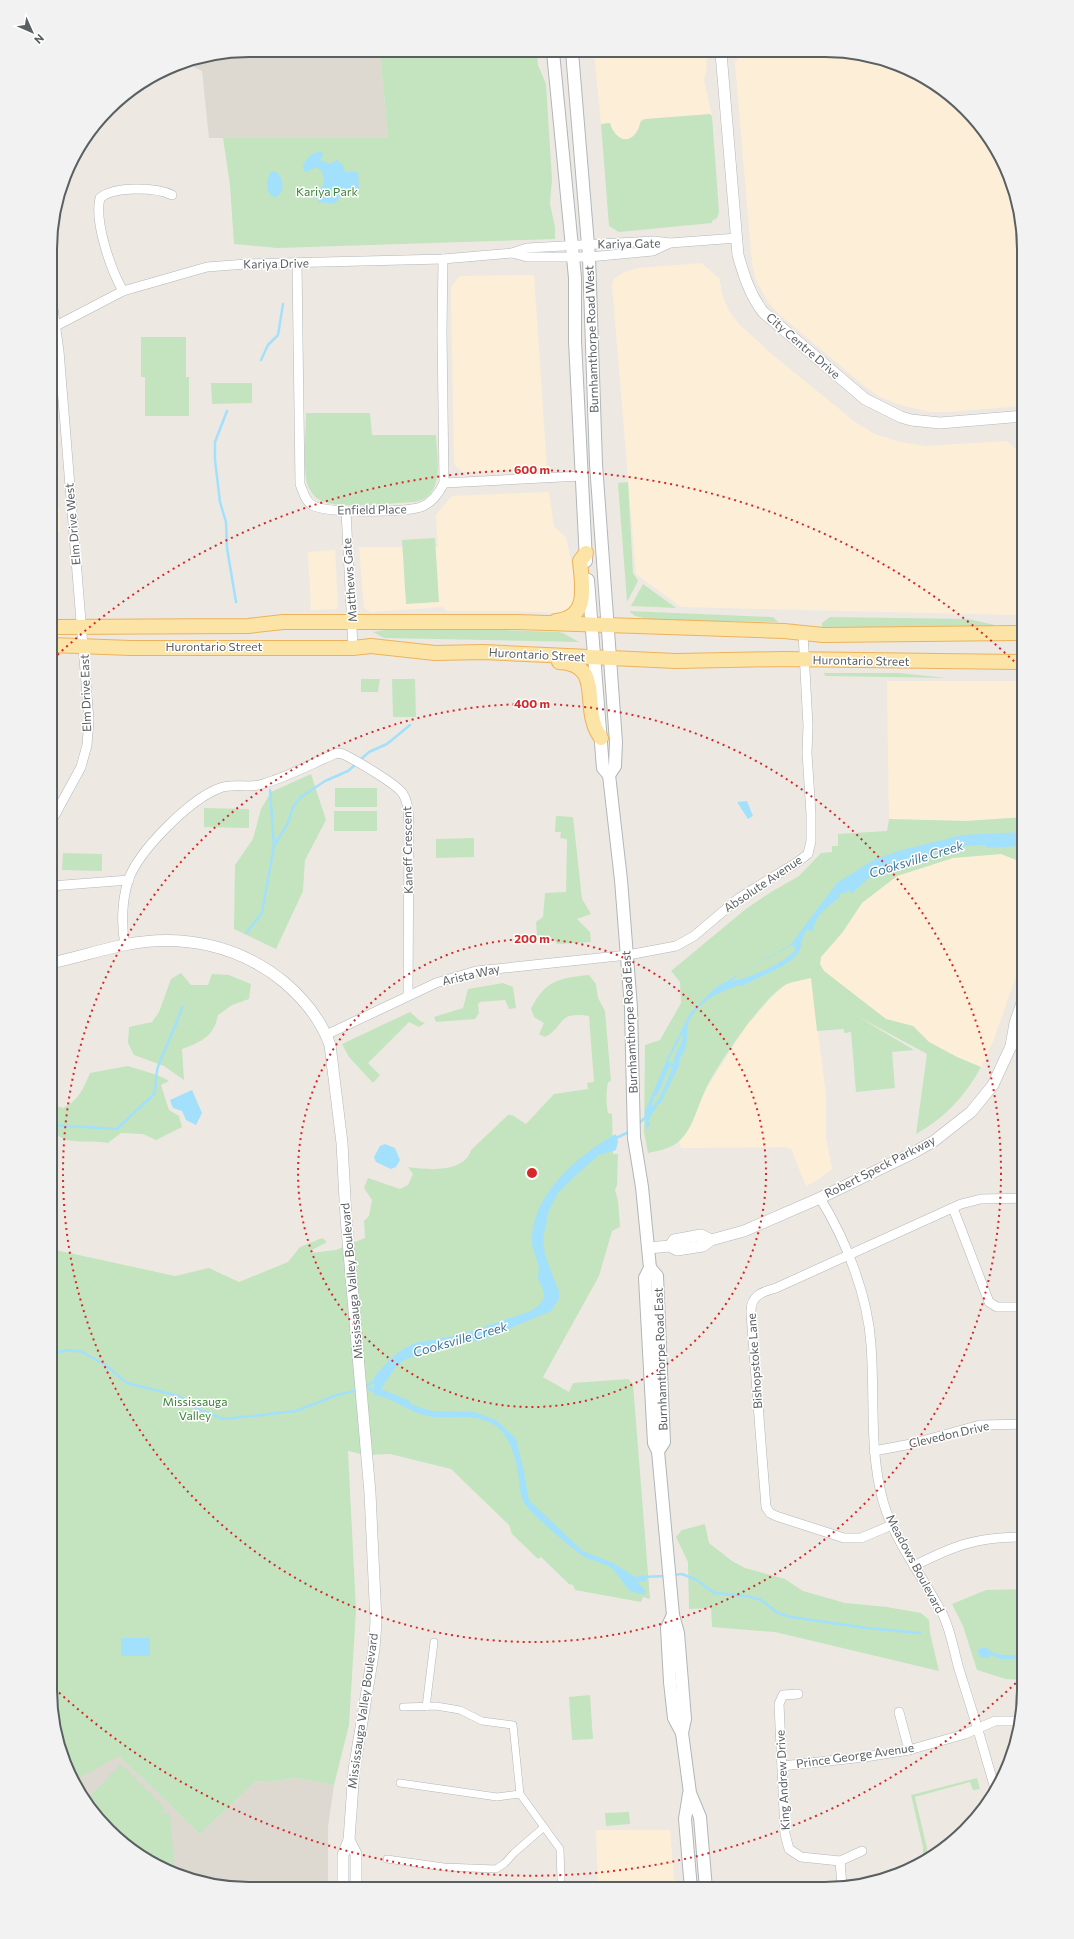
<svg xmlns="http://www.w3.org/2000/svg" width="1074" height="1939" font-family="Commissioner,sans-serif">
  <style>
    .commercial { fill: #fdefd7 }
    .education { fill: #ddd8d0 }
    .green { fill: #c3e4bf }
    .water { fill: #a3e0fc; fill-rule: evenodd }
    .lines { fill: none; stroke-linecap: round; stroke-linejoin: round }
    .stream { stroke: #a3e0fc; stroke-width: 2.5 }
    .pedestrian-casing { stroke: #b3b6b9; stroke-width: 8 }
    .minor-casing { stroke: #b3b6b9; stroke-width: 10 }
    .tertiary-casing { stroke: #b3b6b9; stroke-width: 12 }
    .secondary-casing { stroke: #b1b6b9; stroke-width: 14 }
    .primary-casing { stroke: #edb25b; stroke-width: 16 }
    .pedestrian { stroke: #fff; stroke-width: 7 }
    .minor { stroke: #fff; stroke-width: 9 }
    .tertiary { stroke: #fff; stroke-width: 11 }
    .secondary { stroke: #fff; stroke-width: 12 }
    .primary { stroke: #fce4a7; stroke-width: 14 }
    .ring { fill: none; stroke: #d62828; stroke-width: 2; stroke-dasharray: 2 4 }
    .labels { text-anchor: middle; stroke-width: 3; stroke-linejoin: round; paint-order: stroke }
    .park-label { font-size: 12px; fill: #3d8437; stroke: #fff }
    .street-label { font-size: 12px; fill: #5a5f62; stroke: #fff }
    .water-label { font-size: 13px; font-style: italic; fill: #3b779c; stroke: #fff }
    .rim { fill: none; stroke: #5a5f62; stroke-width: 2 }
    .centre { fill: #d62828; stroke: #fff; stroke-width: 2 }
    .ring-label { font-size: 12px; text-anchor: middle; font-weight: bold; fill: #d62828; stroke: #fff; stroke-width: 3; stroke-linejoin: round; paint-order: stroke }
  </style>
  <rect width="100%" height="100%" fill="#ede9e2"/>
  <!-- commercial -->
  <g class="commercial">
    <polygon points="594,52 706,53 707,67 704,80 712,116 710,114 638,129 632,137 628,139 620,139 613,131 610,123 601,124"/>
    <polygon points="741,53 864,54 913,70 956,99 990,138 1013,185 1024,249 1024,406 949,412 929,412 897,404 878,396 864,386 779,314 768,302 756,280 752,264 735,63"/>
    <polygon points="701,263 719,278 723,297 729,311 740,325 774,356 855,422 875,434 900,442 926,446 1007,441 1024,457 1024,611 1020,615 681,607 636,574 612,284 615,278 624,272 638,268"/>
    <polygon points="534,275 547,470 462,472 454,464 451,287 460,276"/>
    <polygon points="549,492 554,527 566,537 576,586 575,603 567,612 561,613 507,611 447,611 442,607 371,612 364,608 359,547 438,547 436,515 452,496"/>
    <polygon points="51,507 59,507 60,532 51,532"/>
    <polygon points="335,550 338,606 336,609 311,610 308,552"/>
    <polygon points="887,681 1020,681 1024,682 1024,817 966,821 889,819"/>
    <polygon points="1001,854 1024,863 1024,953 994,1039 981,1067 957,1057 929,1042 913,1026 886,1019 824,971 820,964 821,957 842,933 862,903 897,876 953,858"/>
    <polygon points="811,978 826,1095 826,1138 832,1169 819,1179 806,1186 791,1149 785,1147 681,1148 679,1141 691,1126 705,1091 747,1025 774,995 787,984"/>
    <polygon points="596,1830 670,1830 675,1889 598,1888"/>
  </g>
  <!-- education -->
  <g class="education">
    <polygon points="249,50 380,51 388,138 209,138 202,71 189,65 188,62"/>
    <polygon points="118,1755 200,1834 256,1781 269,1782 296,1778 334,1785 328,1827 328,1888 223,1887 173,1874 128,1848 84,1801 74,1781"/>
  </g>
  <!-- green -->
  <g class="green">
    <polygon points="380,51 537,52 538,65 546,84 552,179 550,204 555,227 555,239 277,248 234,244 230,185 223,138 388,138"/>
    <path d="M710 114 712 116 719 212 717 218 712 221V223L619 232 609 226 601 124 610 123C613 135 626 147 636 133 639 130 639 125 641 121L645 119Z"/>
    <polygon points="141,337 186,337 186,377 189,377 189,416 145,416 145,377 141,377"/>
    <polygon points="211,383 252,383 252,403 212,404"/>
    <path d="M306 413H370L372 435H436C437 459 446 497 414 502 392 503 337 510 320 500 315 498 310 491 308 486 302 468 306 433 306 413Z"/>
    <polygon points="628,482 633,573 638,581 627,602 618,483"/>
    <polygon points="435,538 439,602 406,604 402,540"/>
    <polygon points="643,584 676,608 631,606"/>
    <polygon points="629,611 773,617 778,622 651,620 635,616"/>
    <polygon points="830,617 968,619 995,625 967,629 822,628 822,623"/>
    <polygon points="385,630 504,630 558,632 563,633 579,642 384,638 373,632"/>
    <polygon points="823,673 899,673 947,678 826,676"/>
    <polygon points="361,679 380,679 378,692 361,692"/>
    <polygon points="392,679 415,679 416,717 393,717"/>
    <polygon points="311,774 326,820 305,860 303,891 276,949 234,929 235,865 253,839 261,809 271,792"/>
    <rect x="335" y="788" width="42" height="19"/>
    <polygon points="204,808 249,809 249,828 204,827"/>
    <rect x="334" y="811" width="43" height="20"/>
    <polygon points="556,816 573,817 582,899 591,914 577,919 590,932 591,942 557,944 553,938 537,935 536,922 543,917 545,893 566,892 567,839 560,838 561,832 555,832"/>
    <path d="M1024 817V863L1001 854 953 858 897 876 862 903 842 933 821 957 820 964 824 971 886 1019 913 1026 929 1042 957 1057 981 1067C966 1095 945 1118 916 1134L927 1054 857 1016 914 1050 892 1052 895 1088 856 1092 851 1032 844 1033V1029L817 1031 811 978C803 980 794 981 787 984 765 994 714 1069 704 1093 696 1110 692 1131 677 1143 669 1149 657 1151 648 1153L644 1132 645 1045 660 1040 681 1003 680 982 671 971 747 908 771 892 799 876 821 853 832 852V846H838V834L887 831 889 819 966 821Z"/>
    <polygon points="474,838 474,857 436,858 436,839"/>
    <polygon points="63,853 102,854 102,871 62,870"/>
    <path d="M181 973 191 985H208L212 974 229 975 251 984 249 999 232 1005 218 1015C214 1037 201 1042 182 1049L184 1080 164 1066 134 1055 128 1043 129 1027 152 1022 159 1012 171 979Z"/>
    <path d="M589 975 596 984 598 998 605 1011 611 1081 608 1082C606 1092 606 1103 608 1113L612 1114 613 1154H618L617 1185 615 1190 618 1200 620 1227 612 1231 599 1276 543 1377 569 1392 573 1383 628 1379 633 1384 650 1599 643 1597 641 1602 575 1590 573 1585 569 1584 541 1557 538 1559 512 1534 509 1525 451 1469 390 1454 365 1455 348 1451 356 1610 349 1725 334 1785 296 1778 269 1782 256 1781 200 1834 119 1756 74 1781 61 1754 50 1690 51 1249 175 1276 209 1268 239 1282 288 1262 300 1247 322 1238 327 1242 310 1251 311 1253 336 1250 365 1238 364 1221 369 1216 372 1200 364 1188 368 1178 400 1189 408 1185 413 1174 408 1167C428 1170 464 1173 471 1150L508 1115H512L526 1124 554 1094 588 1089 587 1083 594 1082 589 1016C556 1011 566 1026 545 1037L539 1034 544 1023 534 1017 531 1009C545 980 560 978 589 975Z"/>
    <polygon points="503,983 513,987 516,1008 509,1009 505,1000 480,1002 478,1004 479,1013 475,1019 436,1022 434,1017 463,1008 468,989"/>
    <polygon points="410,1012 420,1021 425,1023 419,1027 409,1022 368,1063 380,1075 373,1083 349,1057 342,1044"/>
    <path d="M128 1066C142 1071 156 1073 169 1081L161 1085 169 1110 179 1116 182 1127 156 1140 143 1134 121 1133 108 1143C93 1140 81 1143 67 1140 62 1139 57 1134 51 1132V1104L63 1108C79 1100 83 1089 90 1073Z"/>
    <polygon points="705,1524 709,1543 732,1561 745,1568 785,1579 803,1591 845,1603 887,1607 921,1613 929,1620 930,1633 939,1671 775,1632 712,1627 711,1608 689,1609 688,1562 676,1537 682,1530"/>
    <polygon points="1024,1589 1024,1680 1006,1679 977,1670 963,1626 952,1604 986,1590"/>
    <polygon points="590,1695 593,1739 572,1740 569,1697"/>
    <polygon points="121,1764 165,1808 161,1813 170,1813 175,1874 128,1848 85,1802"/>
    <polygon points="977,1778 980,1789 973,1790 970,1782 915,1797 927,1848 927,1858 923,1860 923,1847 911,1795"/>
    <polygon points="629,1812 630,1824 606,1826 605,1813"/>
  </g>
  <!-- water -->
  <g class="water">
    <polygon points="319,152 324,153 320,160 330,164 337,160 343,165 345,172 358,172 359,189 342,190 338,200 334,204 319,202 316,194 324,184 322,171 317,167 306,172 304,171 303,164 313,153"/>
    <path d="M271 171 278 173C284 182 285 191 276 197 264 196 266 180 271 171Z"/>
    <polygon points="747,801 753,816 748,819 737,802"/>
    <path d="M1024 832V844L1021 846 987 848 985 845 964 846 963 848C952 850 938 847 930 857L911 860 877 871 851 894 849 890 845 893 840 894 839 898C828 906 813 918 814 931L807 930C800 938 803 948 796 956 784 968 758 977 742 986L739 985C719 992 699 1001 689 1021 686 1028 688 1038 686 1046 684 1054 678 1058 679 1066L661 1103 658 1104C655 1110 650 1116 648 1122L651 1124 646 1129 645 1111 651 1097 668 1057 690 1013 715 988 791 944 837 883 875 859 902 850 962 835ZM791 945H794L795 949C790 961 745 980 732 981L738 975ZM683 1033C684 1045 673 1053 674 1063H670L669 1059ZM669 1067H673L659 1099 651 1108 654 1097 658 1094Z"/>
    <polygon points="192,1090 202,1113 196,1125 186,1120 182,1111 173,1108 170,1100"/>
    <path d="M616 1134 618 1142 616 1150 599 1155 575 1176 558 1193 549 1210 543 1239 545 1255 559 1292V1299L551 1311 484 1339 420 1354 404 1360 395 1368 381 1389 408 1400 413 1405 422 1408 432 1411 474 1412 496 1420 516 1439 524 1472 529 1500 583 1551 613 1563 635 1577 645 1575 647 1581 638 1582 646 1592 644 1595C640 1593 636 1593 632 1592 623 1586 620 1574 610 1567 603 1563 593 1561 585 1557 575 1552 529 1512 524 1503 520 1496 520 1487 519 1479 516 1460 511 1435 493 1424 472 1412 449 1420 427 1416 409 1412 394 1398 374 1395V1377L390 1359 403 1349 415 1343 460 1335 528 1312C535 1309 544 1303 544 1295 544 1289 539 1283 538 1278 537 1275 539 1272 539 1269 538 1260 533 1252 532 1242 531 1195 578 1155 616 1134Z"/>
    <polygon points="385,1144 395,1148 400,1160 396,1167 391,1169 376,1162 374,1157 380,1146"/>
    <rect x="121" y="1638" width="29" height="18"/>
    <path d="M984 1647C988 1648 991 1652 994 1653 1004 1656 1014 1655 1024 1655V1659H1000L991 1655 989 1658 980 1657 977 1650Z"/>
  </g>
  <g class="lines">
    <!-- stream -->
    <g class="stream">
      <polyline points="261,360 268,345 278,335 283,304"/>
      <polyline points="227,411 215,442 215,460 220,502 226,522 227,548 236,602"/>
      <polyline points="360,760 369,752 387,744 410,725"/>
      <polyline points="270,790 274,846"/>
      <polyline points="246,933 262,913 274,846 288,823 293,807 301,797 325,781 348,771 356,764"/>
      <path d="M51 1125 117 1129 154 1094C157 1086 155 1076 158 1067 165 1047 176 1028 182 1007"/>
      <polyline points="637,1125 647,1116"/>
      <polyline points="614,1139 631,1131"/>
      <polyline points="50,1353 70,1350 82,1352 104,1364 127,1383 179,1396 197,1409 224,1419 296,1411 337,1395 358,1390"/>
      <polyline points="364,1388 377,1379"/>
      <polyline points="365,1388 376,1391"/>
      <polyline points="50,1537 51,1538"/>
      <polyline points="672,1575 682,1574 697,1580 714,1593 746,1596 761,1600 778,1613 791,1617 866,1628 920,1633"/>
      <polyline points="643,1577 665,1576"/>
    </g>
    <defs>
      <g id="pedestrian">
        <polyline points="403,1707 436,1706 460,1710 482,1721 513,1725 520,1794 560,1849 561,1879"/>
        <polyline points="426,1707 434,1642"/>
        <polyline points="400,1783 497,1797 520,1794"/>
        <polyline points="387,1859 444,1867 496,1869 505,1863 514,1853 544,1827"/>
      </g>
      <g id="minor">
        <polyline points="512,253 527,257 589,257 653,251 670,243"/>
        <path d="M297 264 300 484C303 491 305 501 312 505 325 514 405 512 421 507 432 503 439 493 444 483L442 332 443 259"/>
        <path d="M123 291C111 270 94 222 100 198 114 186 156 187 172 195"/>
        <polyline points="52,328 123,291 207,267 246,264 443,259 512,253 527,248 654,241 670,243 737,238"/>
        <polyline points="444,483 581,476"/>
        <polyline points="346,511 353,648"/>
        <polyline points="51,822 81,767 87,745 89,720 59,351 52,301"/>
        <polyline points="51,886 129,880"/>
        <path d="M125 944C121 925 122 901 128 881 138 851 190 799 220 788 231 783 247 788 259 785 286 778 311 764 337 753L343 754C355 760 397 784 403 794 409 803 408 814 409 824L408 995"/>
        <polyline points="326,1035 436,983 476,971 628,955 676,946 694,936 739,898 796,863 808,854 811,841 811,814 807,753 808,726 803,633"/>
        <path d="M820 1198C846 1240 868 1296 871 1345 875 1397 869 1451 883 1501 894 1541 924 1578 943 1615 951 1631 954 1652 959 1669 972 1709 984 1749 995 1789"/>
        <polyline points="953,1208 989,1302 997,1307 1024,1307"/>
        <polyline points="874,1451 911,1444 980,1425 1024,1424"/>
        <path d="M892 1525 861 1538H844L776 1516 770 1513 766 1507 751 1314C750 1296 761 1292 776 1288L961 1204 981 1199 1024 1198"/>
        <path d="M914 1566C955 1545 977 1537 1024 1537"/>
        <polyline points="798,1694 783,1695 779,1704 785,1834 789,1849 801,1857 840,1861 862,1851"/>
        <polyline points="899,1712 909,1750"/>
        <polyline points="782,1766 865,1757 909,1750 965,1734 995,1721 1019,1721"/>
        <polyline points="840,1861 842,1886"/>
      </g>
      <g id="tertiary">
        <path d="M721 53 738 255C744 276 750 295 763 312L865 399 901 417 911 420 940 423 1024 416"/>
        <path d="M51 963C75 958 100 950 124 945 181 933 239 945 284 982 304 999 321 1020 330 1045L342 1143 346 1218 370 1493 376 1622 374 1649 354 1770 349 1840 343 1855V1888"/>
        <polyline points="1011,1046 1024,1030"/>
        <polyline points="670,1246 674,1240 701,1235 711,1240"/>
        <polyline points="648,1248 670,1246 677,1250 703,1246 711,1240 744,1231 820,1198 913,1153 934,1141 971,1112 993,1085 1011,1046 1015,1023 1024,997"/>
        <polyline points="349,1840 356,1854 356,1888"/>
      </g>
      <g id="secondary">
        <polyline points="553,52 575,278 575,341 586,561"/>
        <polyline points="572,52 589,257 596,464 616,742 615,766 609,775"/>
        <polyline points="588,580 603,768 609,775 621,880 631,1008 634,1138 642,1187 650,1268 645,1278 654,1443 658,1451 673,1615 678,1633 685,1719 682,1733 690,1793 700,1817 706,1889"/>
        <polyline points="650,1268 657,1276 664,1442 658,1451"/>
        <polyline points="673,1615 667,1628 670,1682 674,1718 682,1733"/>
        <polyline points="689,1794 685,1819 691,1889"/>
      </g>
      <g id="primary">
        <path d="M556 621C590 618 582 585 580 561L586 553"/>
        <polyline points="51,627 248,626 283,622 517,622 784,631 823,635 1024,633"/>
        <polyline points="51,645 131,648 353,648 371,646 435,653 483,652 676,661 783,659 1024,662"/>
        <path d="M559 662C600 664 585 699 594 724 595 729 598 733 601 738"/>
      </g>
    </defs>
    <!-- pedestrian casing -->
    <use href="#pedestrian" class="pedestrian-casing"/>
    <!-- minor casing -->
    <use href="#minor" class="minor-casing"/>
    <!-- tertiary casing -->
    <use href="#tertiary" class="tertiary-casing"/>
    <!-- secondary casing -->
    <use href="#secondary" class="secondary-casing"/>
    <!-- primary casing -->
    <use href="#primary" class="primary-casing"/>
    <!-- pedestrian -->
    <use href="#pedestrian" class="pedestrian"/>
    <!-- minor -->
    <use href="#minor" class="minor"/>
    <!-- tertiary -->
    <use href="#tertiary" class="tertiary"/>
    <!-- secondary -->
    <use href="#secondary" class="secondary"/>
    <!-- primary -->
    <use href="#primary" class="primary"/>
  </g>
  <!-- distance rings -->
  <g class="ring">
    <circle cx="532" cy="1173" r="234"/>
    <circle cx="532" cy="1173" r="469"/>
    <path d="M1020 1679A703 703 0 0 1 53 1687M53 659A703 703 0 0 1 1020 667"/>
  </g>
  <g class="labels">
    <!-- park labels -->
    <g class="park-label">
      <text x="327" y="196">Kariya Park</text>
      <text x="195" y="1406">Mississauga<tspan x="195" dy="14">Valley</tspan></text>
    </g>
    <!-- street labels -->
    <g class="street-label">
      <text transform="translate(629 244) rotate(-1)" y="4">Kariya Gate</text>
      <text transform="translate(276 264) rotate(-1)" y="4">Kariya Drive</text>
      <text transform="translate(592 339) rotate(-92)" y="4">Burnhamthorpe Road West</text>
      <text transform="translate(803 346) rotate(41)" y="4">City Centre Drive</text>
      <text transform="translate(372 510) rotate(-1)" y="4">Enfield Place</text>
      <text transform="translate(73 524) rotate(-95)" y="4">Elm Drive West</text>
      <text transform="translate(350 580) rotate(-94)" y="4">Matthews Gate</text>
      <text x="214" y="651">Hurontario Street</text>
      <text transform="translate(537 655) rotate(3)" y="4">Hurontario Street</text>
      <text transform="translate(861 661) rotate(1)" y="4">Hurontario Street</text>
      <text transform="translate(86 693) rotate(-92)" y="4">Elm Drive East</text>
      <text transform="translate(408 850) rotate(-91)" y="4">Kaneff Crescent</text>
      <text transform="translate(763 884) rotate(-34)" y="4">Absolute Avenue</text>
      <text transform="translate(471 975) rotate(-13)" y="4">Arista Way</text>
      <text transform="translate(630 1022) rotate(-93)" y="4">Burnhamthorpe Road East</text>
      <text transform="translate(880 1167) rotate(-27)" y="4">Robert Speck Parkway</text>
      <text transform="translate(352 1281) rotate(-95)" y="4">Mississauga Valley Boulevard</text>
      <text transform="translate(661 1359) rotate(-92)" y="4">Burnhamthorpe Road East</text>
      <text transform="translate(755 1361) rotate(-94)" y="4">Bishopstoke Lane</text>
      <text transform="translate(949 1435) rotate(-13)" y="4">Clevedon Drive</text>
      <text transform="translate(915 1564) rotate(62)" y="4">Meadows Boulevard</text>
      <text transform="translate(363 1711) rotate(-82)" y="4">Mississauga Valley Boulevard</text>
      <text transform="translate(855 1756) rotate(-8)" y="4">Prince George Avenue</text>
      <text transform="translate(783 1780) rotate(-93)" y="4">King Andrew Drive</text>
    </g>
    <!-- water labels -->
    <g class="water-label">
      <text transform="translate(916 859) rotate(-17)" y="5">Cooksville Creek</text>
      <text transform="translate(460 1339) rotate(-16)" y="5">Cooksville Creek</text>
    </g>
  </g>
  <!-- crop -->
  <path d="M0 0H1074V1939H0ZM249 57H825A192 192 0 0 1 1017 249V1690A192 192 0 0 1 825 1882H249A192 192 0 0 1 57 1690V249A192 192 0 0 1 249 57Z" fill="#f2f2f2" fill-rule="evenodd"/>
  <path class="rim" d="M249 57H825A192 192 0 0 1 1017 249V1690A192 192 0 0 1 825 1882H249A192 192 0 0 1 57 1690V249A192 192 0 0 1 249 57Z"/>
  <circle cx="532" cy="1173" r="6" class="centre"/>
  <g class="ring-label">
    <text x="532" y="474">600 m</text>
    <text x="532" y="708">400 m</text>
    <text x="532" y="943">200 m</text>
  </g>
  <!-- north arrow -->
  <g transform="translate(32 32) rotate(135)" stroke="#ffffff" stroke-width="3" paint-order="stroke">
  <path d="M0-3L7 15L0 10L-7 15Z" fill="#5a5f62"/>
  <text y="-6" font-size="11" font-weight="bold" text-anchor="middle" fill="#5a5f62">N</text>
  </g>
</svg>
